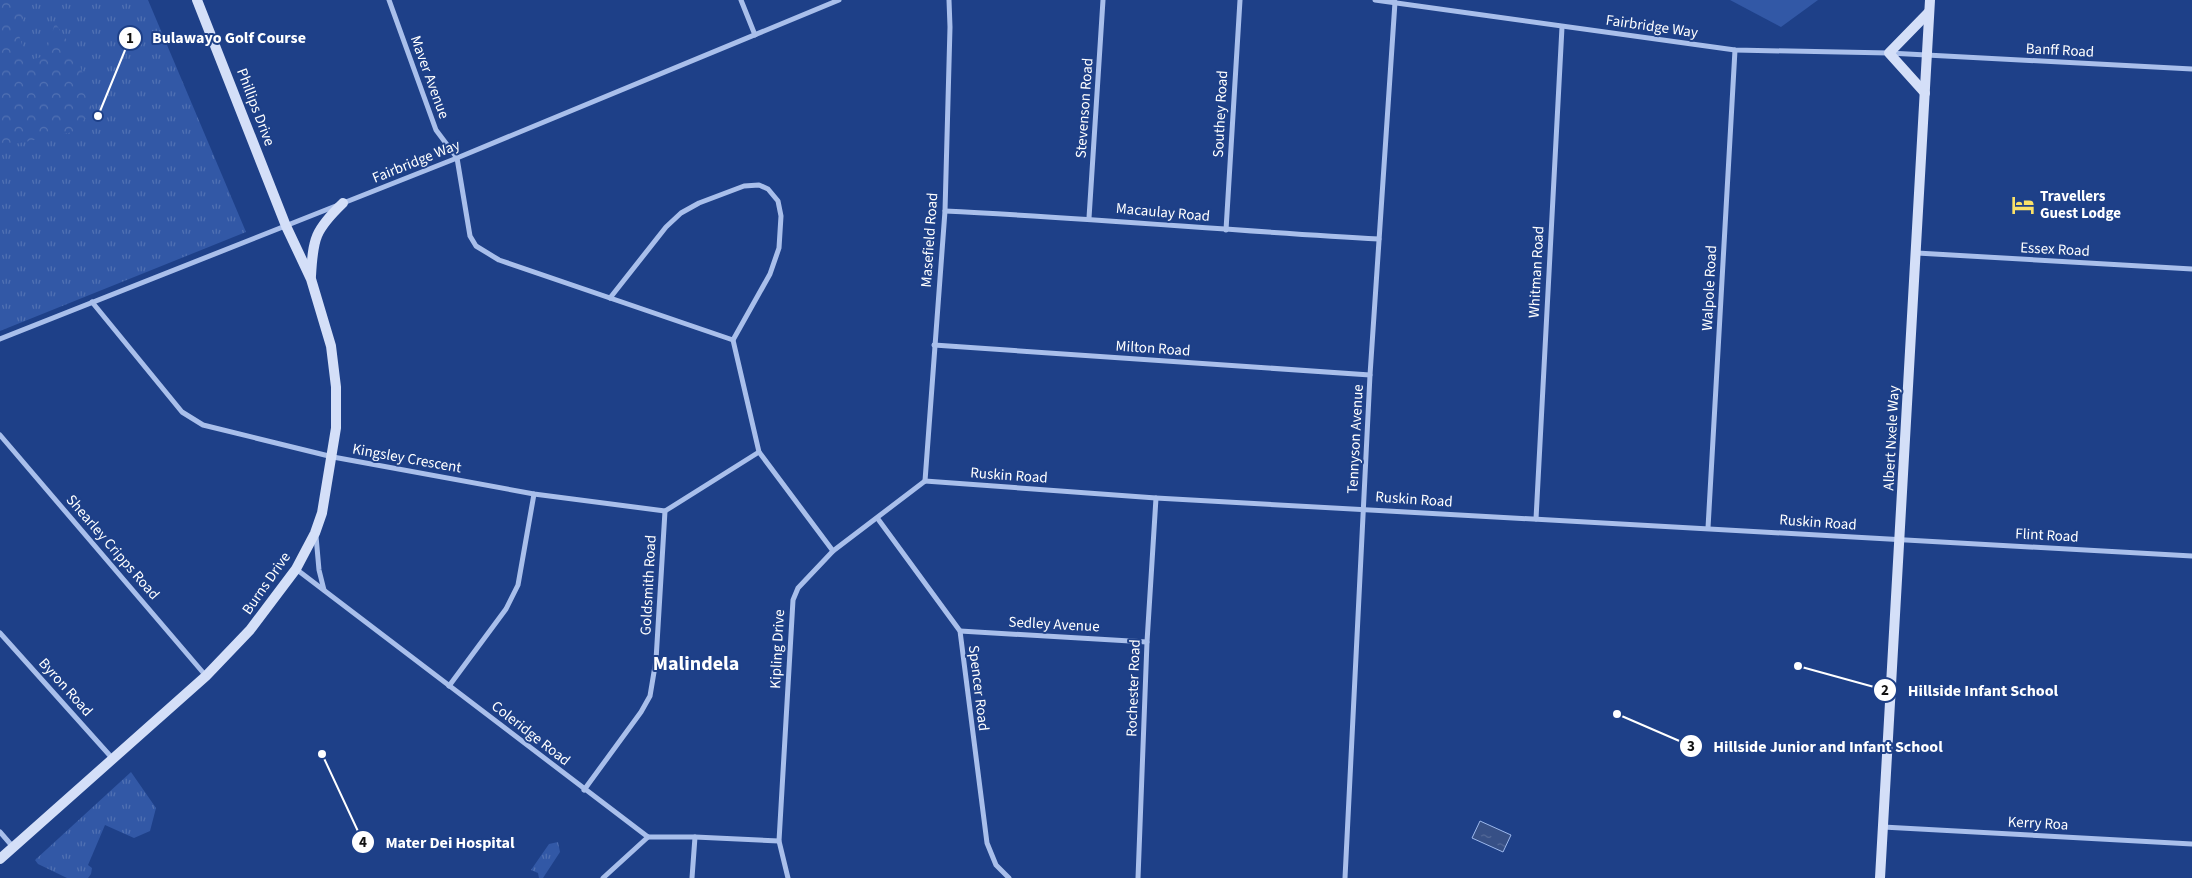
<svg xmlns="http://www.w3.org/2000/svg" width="2192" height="878" font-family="'Source Sans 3',sans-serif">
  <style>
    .grass { fill: url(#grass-tufts) }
    .forest { fill: url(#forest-crowns) }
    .garden { fill: #3258a6 }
    .water { fill: url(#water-ripples); stroke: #9cb8ed }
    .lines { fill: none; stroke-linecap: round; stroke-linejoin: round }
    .minor { stroke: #a9bfeb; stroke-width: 5 }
    .secondary { stroke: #d4dff8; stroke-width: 10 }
    .labels { text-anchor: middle; stroke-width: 4; stroke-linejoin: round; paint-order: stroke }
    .street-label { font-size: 15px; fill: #fff; stroke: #1e4088 }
    .poi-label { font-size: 15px; font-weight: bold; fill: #fff; stroke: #1e4088; text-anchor: start }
    .district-label { font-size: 20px; font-weight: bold; fill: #fff; stroke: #1e4088 }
    .leader { fill: none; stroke: #fff; stroke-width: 2 }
    .callout-dot { fill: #fff; stroke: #1e4088; stroke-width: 2 }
    .mark-label { font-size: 15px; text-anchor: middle; font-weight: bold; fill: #111 }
    .callout-label { font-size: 16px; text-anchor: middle; font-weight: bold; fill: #fff; stroke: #1e4088; stroke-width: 4; stroke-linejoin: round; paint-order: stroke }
  </style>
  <defs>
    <pattern id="grass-tufts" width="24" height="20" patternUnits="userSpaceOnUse" patternTransform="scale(1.25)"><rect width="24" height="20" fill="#3258a6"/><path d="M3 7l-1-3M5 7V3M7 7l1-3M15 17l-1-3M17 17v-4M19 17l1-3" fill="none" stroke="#5171b3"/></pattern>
    <pattern id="forest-crowns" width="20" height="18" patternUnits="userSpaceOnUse" patternTransform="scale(1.25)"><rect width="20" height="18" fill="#3258a6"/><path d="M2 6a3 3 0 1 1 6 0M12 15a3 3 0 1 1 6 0" fill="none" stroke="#5171b3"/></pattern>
    <pattern id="water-ripples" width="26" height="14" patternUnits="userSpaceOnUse" patternTransform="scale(1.25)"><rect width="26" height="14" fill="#375086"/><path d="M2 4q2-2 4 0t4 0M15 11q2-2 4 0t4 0" fill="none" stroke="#556a98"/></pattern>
  </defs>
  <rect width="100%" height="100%" fill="#1e4088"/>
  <!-- grass -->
  <g class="grass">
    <polygon points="0,0 148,0 246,232 0,331"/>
    <polygon points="131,772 156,808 150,831 134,838 105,825 88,865 92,868 91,874 88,878 67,878 38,864 35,860"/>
    <polygon points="558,842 560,852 543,878 539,878 538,873 531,870 549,844"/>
  </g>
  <!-- forest -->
  <path class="forest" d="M0 0H10L24 16 19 35 27 61 45 56 55 23C75 49 88 79 92 111L73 132 0 147Z"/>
  <!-- garden -->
  <polygon class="garden" points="1730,0 1818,0 1781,27"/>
  <!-- water -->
  <polygon class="water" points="1480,821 1511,835 1503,852 1472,838"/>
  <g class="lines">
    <!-- minor -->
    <g class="minor">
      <polyline points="389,0 436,130 457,158 470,236 476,246 499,260 733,340 759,452 833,551"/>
      <polyline points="741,0 755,35"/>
      <polyline points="1375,0 1735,50 1889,53 2192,69"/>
      <path d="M945 211C1090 218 1234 231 1379 239"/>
      <polyline points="1089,218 1103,0"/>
      <polyline points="1226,230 1240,0"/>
      <polyline points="1917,253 2192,269"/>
      <polyline points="610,298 666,227 681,213 699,203 744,186 759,185 768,189 778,201 781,216 779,248 770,274 733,340"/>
      <polyline points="92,302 182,412 203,425 333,457 534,494 665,511 759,452"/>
      <polyline points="0,339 457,158 839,0"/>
      <polyline points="934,345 1370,375"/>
      <polyline points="0,435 206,676"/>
      <polyline points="925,481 1156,498 2192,556"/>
      <polyline points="925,481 945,211 950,27 949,0"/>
      <polyline points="878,519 960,631 987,843 996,865 1009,878"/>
      <polyline points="1536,519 1562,27"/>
      <polyline points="1708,528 1735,50"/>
      <polyline points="316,536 319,570 324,590"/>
      <polyline points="296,569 648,837 695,837 779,841"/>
      <polyline points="960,631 1147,642"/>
      <polyline points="0,633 113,759"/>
      <polyline points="449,686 506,609 518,585 534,494"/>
      <polyline points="584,790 641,712 650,696 656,660 665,511"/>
      <polyline points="1883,827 2192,844"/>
      <polyline points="0,832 13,847"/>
      <polyline points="603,878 648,837"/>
      <polyline points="692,878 695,837"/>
      <polyline points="788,878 779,841 793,600 798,588 833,551 925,481"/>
      <polyline points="1138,878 1147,642 1156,498"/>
      <polyline points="1345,878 1370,375 1395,2"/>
    </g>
    <!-- secondary -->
    <g class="secondary">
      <polyline points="1925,93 1889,53 1929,12"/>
      <path d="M311 276C313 238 315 230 343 203"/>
      <polyline points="0,859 206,676 250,630 296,569 315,533 322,513 336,428 336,387 331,346 311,279 286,226 197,0"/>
      <polyline points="1880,878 1930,0"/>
    </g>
  </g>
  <!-- icons -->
  <defs>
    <symbol id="hotel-bare" viewBox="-9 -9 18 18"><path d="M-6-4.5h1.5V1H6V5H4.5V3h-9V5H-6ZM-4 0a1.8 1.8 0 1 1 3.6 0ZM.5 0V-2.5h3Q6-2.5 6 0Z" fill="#fae168" stroke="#1e4088" stroke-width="2.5" paint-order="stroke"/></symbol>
  </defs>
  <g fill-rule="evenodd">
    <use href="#hotel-bare" x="2007" y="189" width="32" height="32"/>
  </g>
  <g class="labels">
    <!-- street labels -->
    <g class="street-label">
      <text transform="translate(1652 26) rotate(8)" y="5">Fairbridge Way</text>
      <text transform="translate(2060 50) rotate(3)" y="5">Banff Road</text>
      <text transform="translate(430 77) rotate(70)" y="5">Maver Avenue</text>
      <text transform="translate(256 107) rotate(69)" y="5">Phillips Drive</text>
      <text transform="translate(1084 108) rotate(-86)" y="5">Stevenson Road</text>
      <text transform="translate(1220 114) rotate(-87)" y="5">Southey Road</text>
      <text transform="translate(416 161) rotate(-22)" y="5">Fairbridge Way</text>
      <text transform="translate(1163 212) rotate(5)" y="5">Macaulay Road</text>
      <text transform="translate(929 240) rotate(-86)" y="5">Masefield Road</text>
      <text transform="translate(2055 249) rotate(3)" y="5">Essex Road</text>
      <text transform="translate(1536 272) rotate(-87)" y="5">Whitman Road</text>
      <text transform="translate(1709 288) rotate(-87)" y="5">Walpole Road</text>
      <text transform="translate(1153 348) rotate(4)" y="5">Milton Road</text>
      <text transform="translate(1891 438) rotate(-87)" y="5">Albert Nxele Way</text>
      <text transform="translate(1355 439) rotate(-87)" y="5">Tennyson Avenue</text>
      <text transform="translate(407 458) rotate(10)" y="5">Kingsley Crescent</text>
      <text transform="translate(1009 475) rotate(4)" y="5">Ruskin Road</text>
      <text transform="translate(1414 499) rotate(4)" y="5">Ruskin Road</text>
      <text transform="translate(1818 522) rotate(4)" y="5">Ruskin Road</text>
      <text transform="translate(2047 535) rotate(3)" y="5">Flint Road</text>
      <text transform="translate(113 547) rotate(49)" y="5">Shearley Cripps Road</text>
      <text transform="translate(266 583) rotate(-55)" y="5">Burns Drive</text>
      <text transform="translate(648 585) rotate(-87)" y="5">Goldsmith Road</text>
      <text transform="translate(1054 624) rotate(3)" y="5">Sedley Avenue</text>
      <text transform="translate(777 649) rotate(-87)" y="5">Kipling Drive</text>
      <text transform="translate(66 687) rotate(48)" y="5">Byron Road</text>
      <text transform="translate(979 688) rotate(83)" y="5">Spencer Road</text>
      <text transform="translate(1133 688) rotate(-88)" y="5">Rochester Road</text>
      <text transform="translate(531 733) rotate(38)" y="5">Coleridge Road</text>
      <text transform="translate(2038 823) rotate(3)" y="5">Kerry Roa</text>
    </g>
    <!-- poi labels -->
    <g class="poi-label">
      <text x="2040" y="201">Travellers<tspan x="2040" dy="17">Guest Lodge</tspan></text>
    </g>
    <!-- district labels -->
    <g class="district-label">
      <text x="696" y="670">Malindela</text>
    </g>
  </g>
  <!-- callouts -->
  <path class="leader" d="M98 116L130 38M1798 666L1885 690M1617 714L1691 746M322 754L363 842"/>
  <g class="callout-dot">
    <circle cx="98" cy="116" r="5"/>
    <circle cx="1798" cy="666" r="5"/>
    <circle cx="1617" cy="714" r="5"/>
    <circle cx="322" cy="754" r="5"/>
    <circle cx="130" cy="38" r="12"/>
    <circle cx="1885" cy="690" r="12"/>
    <circle cx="1691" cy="746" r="12"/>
    <circle cx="363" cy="842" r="12"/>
  </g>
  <g class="mark-label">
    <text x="130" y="43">1</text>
    <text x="1885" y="695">2</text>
    <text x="1691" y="751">3</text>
    <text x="363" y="847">4</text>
  </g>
  <g class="callout-label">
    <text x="229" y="43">Bulawayo Golf Course</text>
    <text x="1983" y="696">Hillside Infant School</text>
    <text x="1828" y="752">Hillside Junior and Infant School</text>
    <text x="450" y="848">Mater Dei Hospital</text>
  </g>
</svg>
